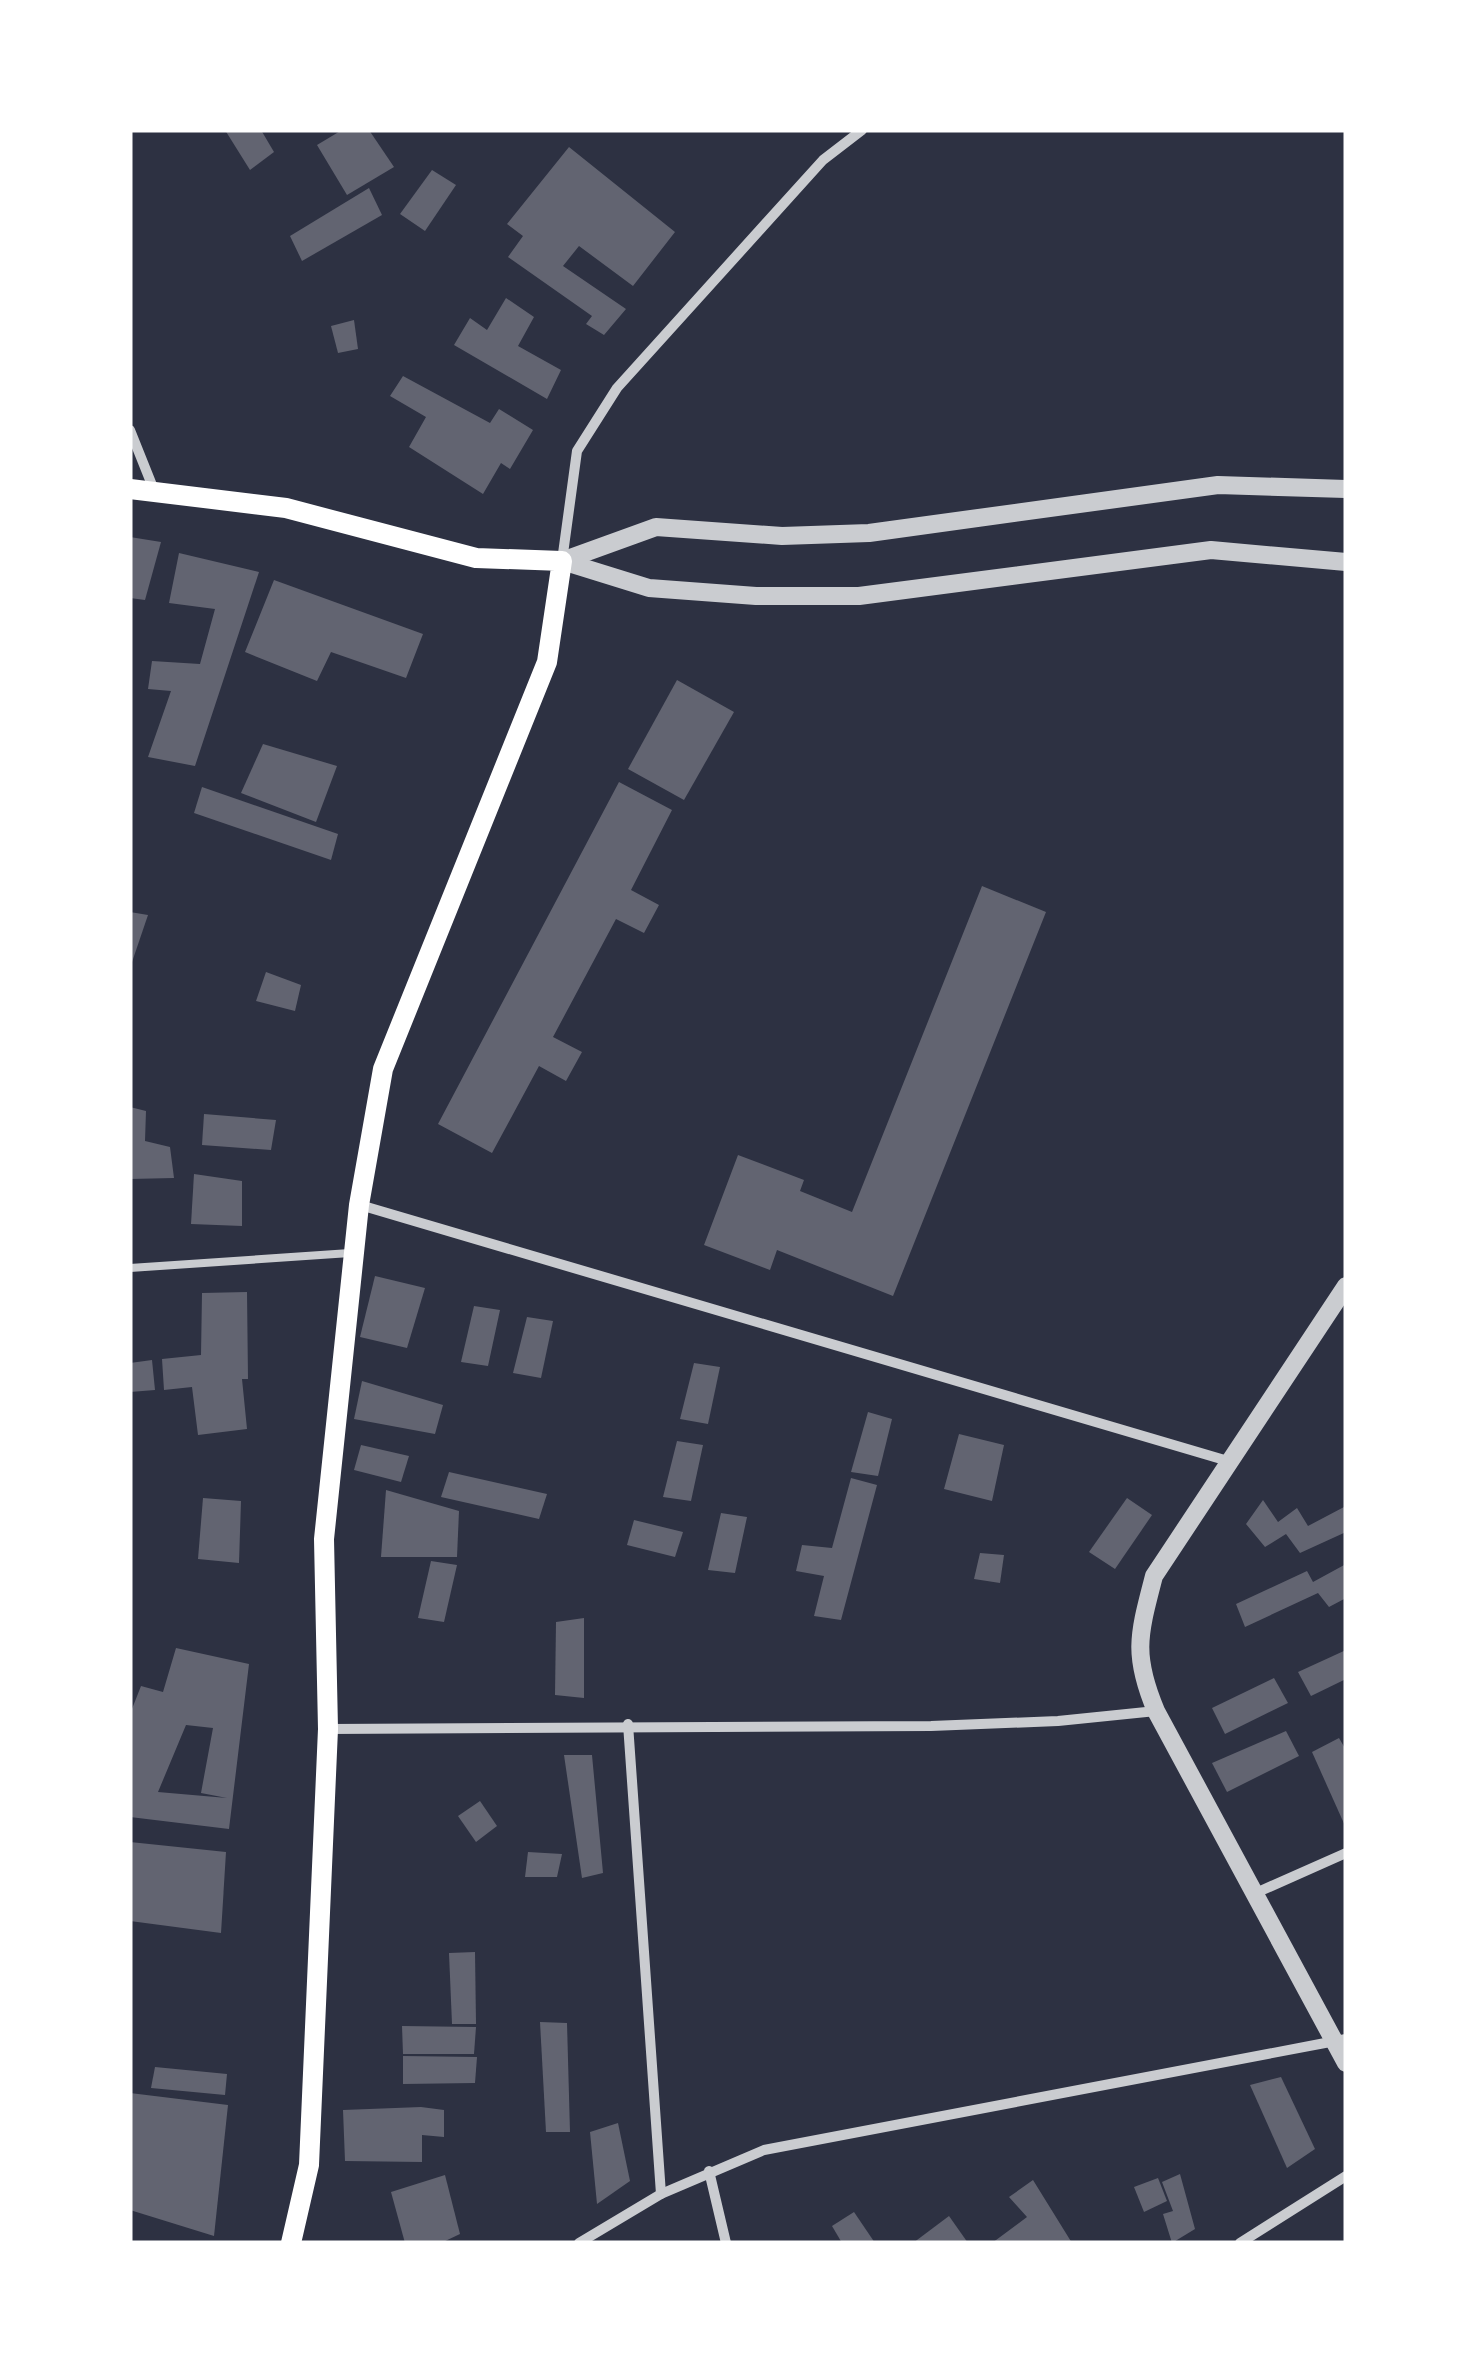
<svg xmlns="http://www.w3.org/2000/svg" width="1476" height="2373" font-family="'Fira Sans Condensed',sans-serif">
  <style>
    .building { fill: #626471; fill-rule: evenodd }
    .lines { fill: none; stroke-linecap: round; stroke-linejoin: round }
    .service { stroke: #caccd0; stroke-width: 8 }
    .minor { stroke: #caccd0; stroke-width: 10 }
    .tertiary { stroke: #caccd0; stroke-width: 18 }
    .secondary { stroke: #fff; stroke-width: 20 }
  </style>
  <rect width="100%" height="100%" fill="#2d3142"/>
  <!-- building -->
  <g class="building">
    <polygon points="225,130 261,130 274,152 250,170"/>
    <polygon points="342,130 369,130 394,167 347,195 317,145"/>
    <polygon points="569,147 675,232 633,286 579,246 563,266 626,309 604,335 586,324 592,316 508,257 523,236 507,224"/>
    <polygon points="432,170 456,185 425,231 400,214"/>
    <polygon points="369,188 382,215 302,261 290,236"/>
    <polygon points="506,298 534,317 518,346 561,370 547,399 454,345 470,318 487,330"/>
    <polygon points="354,320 358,349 338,353 331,326"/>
    <polygon points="403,376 490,423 499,409 533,430 510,469 501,463 483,494 409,447 426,417 390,396"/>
    <polygon points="130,537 161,542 145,600 130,598"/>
    <polygon points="179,553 259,572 195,766 148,757 171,691 148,689 152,661 200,664 215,609 169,603"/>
    <polygon points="274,580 423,634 406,678 331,652 317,681 245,652"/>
    <polygon points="677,680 734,712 684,800 628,769"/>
    <polygon points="263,744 337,766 316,822 241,793"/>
    <polygon points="619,782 672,810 631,890 659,905 644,933 616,919 553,1037 582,1052 566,1081 539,1066 492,1153 438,1124"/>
    <polygon points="202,787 338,834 331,860 194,813"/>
    <polygon points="982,886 1046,912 893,1296 777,1250 770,1270 704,1245 738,1155 804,1180 800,1191 852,1212"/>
    <polygon points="130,912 148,915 131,965 130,965"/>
    <polygon points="266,972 301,985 295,1011 256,1001"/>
    <polygon points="130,1107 146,1111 145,1141 170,1147 174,1178 130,1179"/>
    <polygon points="204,1114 276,1120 271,1150 202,1145"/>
    <polygon points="194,1174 242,1181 242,1226 191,1224"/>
    <polygon points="375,1276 425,1288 407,1348 360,1337"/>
    <polygon points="247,1292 248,1379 242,1379 247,1429 198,1435 192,1387 164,1390 162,1359 201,1355 202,1293"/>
    <polygon points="474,1306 500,1310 488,1366 461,1362"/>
    <polygon points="527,1317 553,1321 541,1378 513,1373"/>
    <polygon points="152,1360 155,1390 130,1392 130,1363"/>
    <polygon points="694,1363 720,1367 708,1424 680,1419"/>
    <polygon points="362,1381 443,1405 435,1434 354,1419"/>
    <polygon points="868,1412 892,1419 878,1476 851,1472"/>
    <polygon points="959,1434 1004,1445 992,1501 944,1489"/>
    <polygon points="677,1441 703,1445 691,1501 663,1497"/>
    <polygon points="361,1445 409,1456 401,1482 354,1470"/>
    <polygon points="449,1472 547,1494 539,1519 441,1497"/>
    <polygon points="851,1478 877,1485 841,1620 814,1616 824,1576 796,1571 802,1545 832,1548"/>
    <polygon points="386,1490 459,1511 457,1557 381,1557"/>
    <polygon points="203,1498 241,1501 239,1563 198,1559"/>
    <polygon points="1127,1498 1152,1515 1115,1569 1089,1552"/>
    <polygon points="1263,1500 1278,1522 1297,1508 1308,1526 1344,1507 1346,1532 1300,1553 1286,1534 1265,1547 1246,1524"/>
    <polygon points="721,1513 747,1517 735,1573 708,1570"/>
    <polygon points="634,1520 683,1532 675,1557 627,1545"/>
    <polygon points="980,1553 1004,1555 1000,1583 974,1579"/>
    <polygon points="431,1561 457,1565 444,1622 418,1618"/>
    <polygon points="1346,1564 1346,1598 1329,1607 1318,1593 1245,1627 1236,1604 1307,1571 1313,1582"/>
    <polygon points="584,1618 584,1698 555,1695 556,1622"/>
    <path d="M176 1648 249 1664 229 1829 130 1817V1714L141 1686 163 1692ZM186 1725 213 1728 201 1793 227 1798 158 1792Z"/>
    <polygon points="1346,1650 1346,1679 1311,1696 1298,1672"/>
    <polygon points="1274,1678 1288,1703 1225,1734 1212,1708"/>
    <polygon points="1286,1731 1299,1756 1227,1792 1212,1763"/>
    <polygon points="1339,1738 1346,1750 1346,1828 1312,1752"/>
    <polygon points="564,1755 592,1755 603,1873 582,1878"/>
    <polygon points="480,1801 497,1826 476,1842 458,1816"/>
    <polygon points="130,1842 226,1852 221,1933 130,1921"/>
    <polygon points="528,1852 562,1854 557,1877 525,1877"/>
    <polygon points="475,1952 476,2024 452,2024 449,1953"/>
    <polygon points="540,2022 567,2023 570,2132 546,2132"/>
    <polygon points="402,2026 476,2027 474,2054 403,2054"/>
    <polygon points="403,2056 477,2057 475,2083 403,2084"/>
    <polygon points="155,2067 227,2074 225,2095 151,2088"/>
    <polygon points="1281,2077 1315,2149 1287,2168 1250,2085"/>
    <polygon points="130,2093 228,2105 214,2236 130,2210"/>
    <polygon points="421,2107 444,2110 444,2137 422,2135 422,2162 345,2161 343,2110"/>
    <polygon points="618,2123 630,2181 597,2204 590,2132"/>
    <polygon points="1180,2174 1195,2229 1172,2243 1163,2214 1173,2211 1162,2182"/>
    <polygon points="445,2175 460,2234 441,2243 405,2243 391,2192"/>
    <polygon points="1158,2178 1167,2201 1144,2212 1134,2187"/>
    <polygon points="1033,2180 1072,2243 992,2243 1027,2217 1009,2197"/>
    <polygon points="854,2212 875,2243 842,2243 832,2226"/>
    <polygon points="949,2216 968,2243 913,2243"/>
  </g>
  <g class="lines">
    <!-- service -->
    <polyline class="service" points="130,1268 350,1253"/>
    <!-- minor -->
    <g class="minor">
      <polyline points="130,430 154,490"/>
      <polyline points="562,561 577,451 617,388 823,160 862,130"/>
      <polyline points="360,1205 1228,1461"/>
      <polyline points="628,1724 661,2194"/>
      <polyline points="328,1729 931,1726 1058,1721 1156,1711"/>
      <polyline points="1258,1892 1346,1853"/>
      <polyline points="709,2171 726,2243"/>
      <polyline points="579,2243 661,2194 764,2150 1346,2039"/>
      <polyline points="1240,2243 1346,2176"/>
    </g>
    <!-- tertiary -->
    <g class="tertiary">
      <polyline points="562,561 656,527 782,536 869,533 1218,485 1346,489"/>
      <polyline points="562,561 649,588 756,596 859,596 1211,550 1346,562"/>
      <path d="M1346 1286 1154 1576C1139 1634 1132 1654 1156 1711L1346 2063"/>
    </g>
    <!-- secondary -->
    <polyline class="secondary" points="130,489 286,508 476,558 562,561 547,662 383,1069 359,1205 324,1539 328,1729 309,2165 291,2243"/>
  </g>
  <!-- border -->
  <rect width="1476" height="2373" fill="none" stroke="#ffffff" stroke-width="265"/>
</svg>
